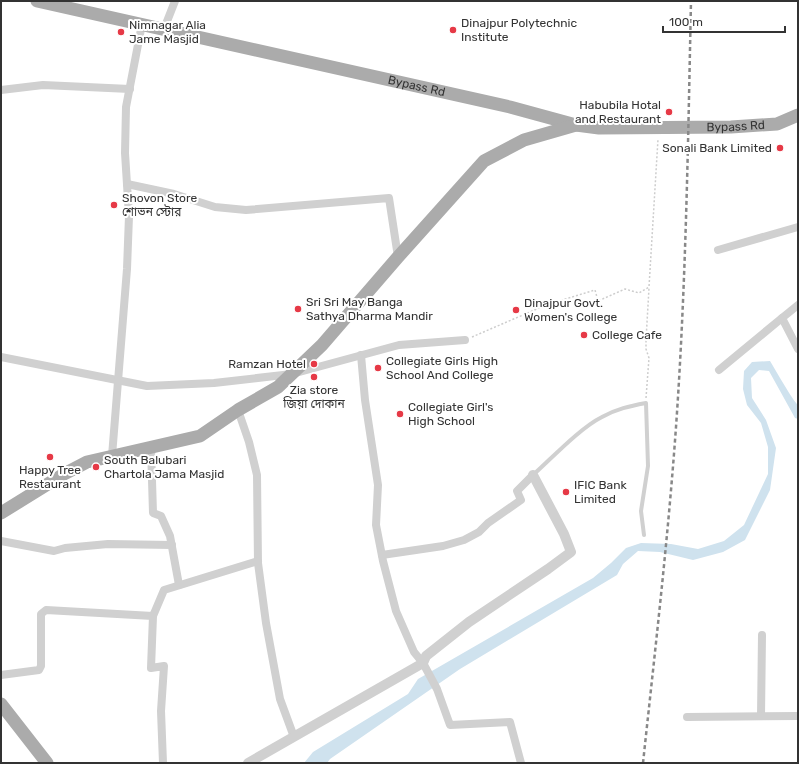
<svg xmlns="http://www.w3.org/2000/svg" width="799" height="764" font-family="Rubik,'Noto Sans Bengali',sans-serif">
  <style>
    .water { fill: #cfe2ee }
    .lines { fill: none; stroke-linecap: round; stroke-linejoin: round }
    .path { stroke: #cdcdcd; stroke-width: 1.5; stroke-dasharray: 2 2; stroke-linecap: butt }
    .service { stroke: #d0d0d0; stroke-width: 4 }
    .minor { stroke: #d0d0d0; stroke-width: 8 }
    .tertiary { stroke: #d0d0d0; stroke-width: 10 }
    .primary { stroke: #ababab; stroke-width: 13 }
    .rail { stroke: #888; stroke-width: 2.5; stroke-dasharray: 4 3; stroke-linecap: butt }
    .poi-dot { fill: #e63946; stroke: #fff; stroke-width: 1.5 }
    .labels { text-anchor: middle; stroke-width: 4; stroke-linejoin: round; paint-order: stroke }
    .poi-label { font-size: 12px; fill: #333; stroke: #fff; text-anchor: start }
    .street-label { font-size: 12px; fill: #333; stroke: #fff }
  </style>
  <rect width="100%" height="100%" fill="#fff"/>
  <!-- water -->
  <path class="water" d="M770 361C775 369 793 401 798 405V419L795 418 769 371 759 370 751 378 752 398 766 420 776 448 770 490 745 540 723 552 693 560 660 552 638 551 623 564 617 575 460 669 330 759 327 763H304L313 752 408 694 418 679 593 578 611 563 626 548 641 543 671 544 698 549 724 541 744 525 768 474V447L761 423 747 405 743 389 744 371 752 362Z"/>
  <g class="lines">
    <!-- path -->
    <g class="path">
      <polyline points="472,337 546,305 595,290 598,301 625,289 639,293 649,287 658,139"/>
      <polyline points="646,398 649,358 646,349 646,340 649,288"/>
    </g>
    <!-- service -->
    <path class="service" d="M533 475C552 458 580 428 602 417 616 409 630 406 646 403L648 466 641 511 644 535"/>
    <!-- minor -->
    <g class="minor">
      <polyline points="164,29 175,1"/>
      <polyline points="1,90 43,85 130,89"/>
      <polyline points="127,184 174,194 215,207 246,210 389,198 398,257"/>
      <polyline points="718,250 798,227"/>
      <polyline points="798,305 782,318 798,349"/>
      <polyline points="361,355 365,400 378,485 376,525 383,561 396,611 414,652 423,663 437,689 450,725 510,722 521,763"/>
      <polyline points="1,357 147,386 214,383 292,374 399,345 465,340"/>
      <polyline points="719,370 782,318"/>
      <polyline points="238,410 249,442 257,475 258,563 266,623 280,699 294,737"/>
      <polyline points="151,447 153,513 161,516 170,536 179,585"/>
      <polyline points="112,456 127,269 129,216 125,153 126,107 142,24"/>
      <polyline points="1,541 54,551 65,548 108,544 172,545"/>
      <polyline points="382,555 443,546 464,540 479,532 488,523 521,500 517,491 533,475"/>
      <polyline points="153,616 151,668 164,666 161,711 163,763"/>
      <polyline points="1,675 39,670 41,666 41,614 46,610 153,616 164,590 258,561"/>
      <polyline points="761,716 762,635"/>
      <polyline points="687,717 798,716"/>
    </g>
    <!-- tertiary -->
    <polyline class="tertiary" points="248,763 423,663 426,656 469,622 548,569 571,552 564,534 533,475"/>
    <!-- primary -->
    <g class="primary">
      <path id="s1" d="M37 1 510 107 576 125 599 128 731 127 777 124 798 115"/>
      <polyline points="1,513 64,474 87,462 200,436 238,410 278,387 322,345 398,257 484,161 524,140 576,125"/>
      <polyline points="1,704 47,763"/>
    </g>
    <!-- rail -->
    <path class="rail" d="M643 763C655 651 668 539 676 427 686 285 688 143 691 1"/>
  </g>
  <!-- markers -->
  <g class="poi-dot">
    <circle cx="453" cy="30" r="4"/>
    <circle cx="121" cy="32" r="4"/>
    <circle cx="669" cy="112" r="4"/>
    <circle cx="780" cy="148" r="4"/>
    <circle cx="114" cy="205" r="4"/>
    <circle cx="298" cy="309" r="4"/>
    <circle cx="516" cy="310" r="4"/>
    <circle cx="584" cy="335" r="4"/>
    <circle cx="314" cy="364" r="4"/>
    <circle cx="378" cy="368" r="4"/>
    <circle cx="314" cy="377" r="4"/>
    <circle cx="400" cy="414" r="4"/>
    <circle cx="50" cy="457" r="4"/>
    <circle cx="96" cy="467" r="4"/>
    <circle cx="566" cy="492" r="4"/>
  </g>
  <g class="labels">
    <!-- poi labels -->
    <g class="poi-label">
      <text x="461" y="27">Dinajpur Polytechnic<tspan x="461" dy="14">Institute</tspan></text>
      <text x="129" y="29">Nimnagar Alia<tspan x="129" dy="14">Jame Masjid</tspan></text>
      <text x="661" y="109" text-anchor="end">Habubila Hotal<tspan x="661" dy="14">and Restaurant</tspan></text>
      <text x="772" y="152" text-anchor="end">Sonali Bank Limited</text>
      <text x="122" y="202">Shovon Store<tspan x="122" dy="14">শোভন স্টোর</tspan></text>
      <text x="306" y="306">Sri Sri May Banga<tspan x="306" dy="14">Sathya Dharma Mandir</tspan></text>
      <text x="524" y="307">Dinajpur Govt.<tspan x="524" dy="14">Women's College</tspan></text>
      <text x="592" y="339">College Cafe</text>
      <text x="386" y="365">Collegiate Girls High<tspan x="386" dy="14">School And College</tspan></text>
      <text x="306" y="368" text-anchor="end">Ramzan Hotel</text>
      <text x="314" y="394" text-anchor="middle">Zia store<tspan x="314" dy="14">জিয়া দোকান</tspan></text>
      <text x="408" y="411">Collegiate Girl's<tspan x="408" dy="14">High School</tspan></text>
      <text x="104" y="464">South Balubari<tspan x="104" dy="14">Chartola Jama Masjid</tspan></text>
      <text x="50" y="474" text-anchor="middle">Happy Tree<tspan x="50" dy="14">Restaurant</tspan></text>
      <text x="574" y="489">IFIC Bank<tspan x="574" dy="14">Limited</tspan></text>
    </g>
    <!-- street labels -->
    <g class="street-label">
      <text dy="4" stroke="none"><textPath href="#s1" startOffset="389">Bypass Rd</textPath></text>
      <text dy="4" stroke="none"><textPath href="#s1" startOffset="713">Bypass Rd</textPath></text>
    </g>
  </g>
  <!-- border -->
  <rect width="799" height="764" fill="none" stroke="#333333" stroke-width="4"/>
  <!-- scale -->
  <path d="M663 26v6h122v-6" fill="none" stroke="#333333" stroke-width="2"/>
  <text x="669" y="26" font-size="12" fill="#333333" stroke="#ffffff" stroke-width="3" paint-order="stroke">100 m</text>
</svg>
